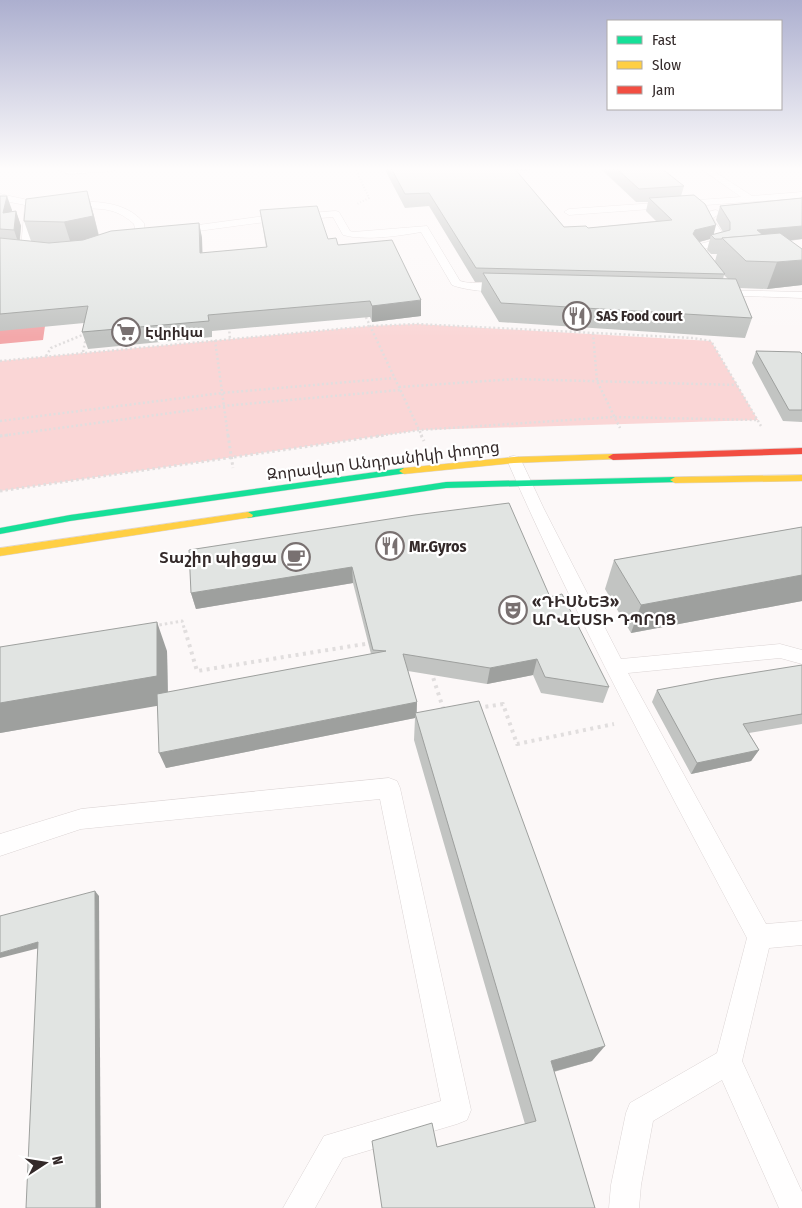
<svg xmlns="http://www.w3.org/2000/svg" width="802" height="1208" font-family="'Fira Sans Condensed','Noto Sans Armenian',sans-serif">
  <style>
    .green { fill: #fad6d6 }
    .water { fill: #f3a8aa }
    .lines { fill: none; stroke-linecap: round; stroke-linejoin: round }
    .lane-casing { stroke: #dcd5d5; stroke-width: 1 }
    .fast-casing { stroke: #dcd5d5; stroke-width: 1 }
    .slow-casing { stroke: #dcd5d5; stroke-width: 1 }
    .jam-casing { stroke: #dcd5d5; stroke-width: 1 }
    .path-far3 { stroke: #e1dede; stroke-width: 2; stroke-dasharray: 1 2; stroke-linecap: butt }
    .path-far2 { stroke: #e1dede; stroke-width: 2.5; stroke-dasharray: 2 2.5; stroke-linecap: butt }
    .path-far1 { stroke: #e1dede; stroke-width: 3; stroke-dasharray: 2.5 3; stroke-linecap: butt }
    .path { stroke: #e1dede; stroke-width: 4; stroke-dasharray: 3 4.5; stroke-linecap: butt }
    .lane { fill: #fffefe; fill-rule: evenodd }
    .fast { fill: #16e098; fill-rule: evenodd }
    .slow { fill: #ffcf43; fill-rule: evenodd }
    .jam { fill: #f24e42; fill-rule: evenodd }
    .wall { fill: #c2c4c2; fill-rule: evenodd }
    .shaded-wall { fill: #9ea09e }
    .building { fill: #e1e4e2; stroke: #9ea09e }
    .labels { text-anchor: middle; stroke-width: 4.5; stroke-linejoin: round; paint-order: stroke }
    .far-poi-label { font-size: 14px; font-weight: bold; fill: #332929; stroke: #fff; text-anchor: start }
    .street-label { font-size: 16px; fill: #332929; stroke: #fff }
    .poi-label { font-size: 16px; font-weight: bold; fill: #332929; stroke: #fff; text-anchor: start }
  </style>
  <rect width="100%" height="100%" fill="#fcf8f8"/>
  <!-- green -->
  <polygon class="green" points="417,324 711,341 758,420 420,430 0,491 0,361 370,326"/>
  <!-- water -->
  <polygon class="water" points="45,326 43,340 0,344 0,330"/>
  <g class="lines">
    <defs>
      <g id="lane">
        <polygon points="54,168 117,168 113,171 69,174"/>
        <polygon points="700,168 709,168 752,196 802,192 802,198 569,215 564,212 569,209 741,197"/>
        <polygon points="0,194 33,201 35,203 30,252 0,251 0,245 21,247 25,205 0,200"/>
        <path d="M68 201C95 202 125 200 144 223L145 237 140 240 137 239 134 224C110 202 93 212 65 206L63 204Z"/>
        <path d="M716 210 721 213 713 218C717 227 727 235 724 244L703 249 712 259 707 262 703 261 691 248 692 246 715 240 703 218 708 212Z"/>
        <path d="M336 211 339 212 350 231 353 232 427 226 460 281C474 286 500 279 509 287 500 295 464 290 452 285L421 232C399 236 364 241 343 235L333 217 257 223 176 234 171 231 176 228 257 217Z"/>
        <polygon points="720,290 802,292 802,298 716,295 715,293 716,291"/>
        <path d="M514 456 519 457 521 460 544 509 621 659 780 644 802 650V664L780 658 628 673 766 924 802 921V945L769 948 742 1061 802 1192V1208H779L722 1080 653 1121 641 1185 639 1208H609L611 1185 626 1113 630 1103 717 1053 747 938C664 781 578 623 507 460L509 457Z"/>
        <polygon points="389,778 397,781 400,788 471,1110 467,1120 457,1124 343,1158 315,1208 283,1208 324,1136 441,1101 380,799 81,829 0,856 0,834 81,809"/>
      </g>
      <g id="fast">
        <polygon points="404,468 409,471 407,473 70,521 0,534 0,528 70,515"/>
        <polygon points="675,477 680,480 678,482 446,488 248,518 243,515 248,512 446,482"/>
      </g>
      <g id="slow">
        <polygon points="613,454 618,457 616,459 514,463 404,474 399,471 404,468 514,457"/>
        <polygon points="802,475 802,481 675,483 670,480 675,477"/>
        <polygon points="248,512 253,515 252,517 0,556 0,548"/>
      </g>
      <polygon id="jam" points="802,448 802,454 613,460 608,457 613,454"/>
    </defs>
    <!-- lane casing -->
    <use href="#lane" class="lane-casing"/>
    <!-- fast casing -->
    <use href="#fast" class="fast-casing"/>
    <!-- slow casing -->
    <use href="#slow" class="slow-casing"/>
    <!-- jam casing -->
    <use href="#jam" class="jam-casing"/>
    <!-- path-far3 -->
    <polyline class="path-far3" points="355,168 369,198 357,204"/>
    <!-- path-far2 -->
    <g class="path-far2">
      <polyline points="364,313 422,436"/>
      <polyline points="229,327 230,339"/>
      <polyline points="593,333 597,381 620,428"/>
      <polyline points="215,340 228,436"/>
      <polyline points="83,352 86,338"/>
      <polyline points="46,356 51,348 87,333"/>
      <polyline points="0,361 370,326 417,324 693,338 711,341 761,426"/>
      <polyline points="399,387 515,379 737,385"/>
      <polyline points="0,421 222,393 394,378"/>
      <polyline points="0,436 223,406 400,390"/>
      <polyline points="377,436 420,430 614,417 757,420"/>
    </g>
    <!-- path-far1 -->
    <g class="path-far1">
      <polyline points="228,435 233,468"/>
      <polyline points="421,435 424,441"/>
      <polyline points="0,436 8,435"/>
      <polyline points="0,491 386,435"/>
      <polyline points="154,626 182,621 185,631"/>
    </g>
    <!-- path -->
    <g class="path">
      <polyline points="185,630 197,671 371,643"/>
      <polyline points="431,671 444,711"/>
      <polyline points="478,708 503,704 517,744 614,724"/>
    </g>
    <!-- lane -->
    <use href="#lane" class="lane"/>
    <!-- fast -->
    <use href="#fast" class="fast"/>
    <!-- slow -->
    <use href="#slow" class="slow"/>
    <!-- jam -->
    <use href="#jam" class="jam"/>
  </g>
  <!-- wall -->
  <g class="wall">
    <path d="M384 168H554L516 171 564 227 588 228 656 221 646 211 648 202H636L600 168H661L684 186 681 196 713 235 723 232 716 220 720 206 801 198 802 196V239L790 241 802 249V285L767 289 740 288 752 318 745 338 499 322 481 292 482 282H475L429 206 405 208ZM710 239 707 250 711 254H717L715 261 699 242ZM724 275 728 279H723Z"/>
    <polygon points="87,191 94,216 99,235 199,223 202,238 202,253 266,247 260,210 328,239 338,245 421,316 372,322 370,317 212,331 212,337 88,349 82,332 84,323 0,331 0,196 12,210 12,212 16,211 21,226 20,240 31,241 24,221"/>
    <polygon points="756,351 802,354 802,422 783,421 752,363"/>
    <polygon points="415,515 550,597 609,687 603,703 541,693 533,675 487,684 408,671 417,702 417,713 592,1061 554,1072 595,1208 437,1147 525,1124 414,740 415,718 166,768 158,705 0,733 0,647 167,651 168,692 371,654 353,583 196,609 191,593"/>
    <polygon points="802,527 802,601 631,633 605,589 614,560"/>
    <polygon points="802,665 802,724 749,733 759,750 751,761 691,774 652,702 657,690"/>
  </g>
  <!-- shaded-wall -->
  <g class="shaded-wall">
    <polygon points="87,191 94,216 100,242 72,247 64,222"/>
    <polygon points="7,196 12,210 8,227 3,213"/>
    <polygon points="16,211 21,226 19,245 14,230"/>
    <polygon points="199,223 202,238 203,269 200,253"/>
    <polygon points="716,225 713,237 711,235 710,239 692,244 693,234 695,230"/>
    <polygon points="802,226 802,239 762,243 757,230"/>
    <polygon points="802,260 802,285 767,289 777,262"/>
    <polygon points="421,300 421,316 372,322 372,306"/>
    <polygon points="352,567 353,583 196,609 191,593"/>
    <polygon points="802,575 802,601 631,633 641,605"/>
    <polygon points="157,622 167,651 168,704 0,733 0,703"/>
    <polygon points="537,659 533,675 487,684 490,668"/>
    <polygon points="417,702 416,718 415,713 415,718 166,768 159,753"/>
    <polygon points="759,750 751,761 691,774 697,763"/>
    <polygon points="95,891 99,896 101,1208 96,1208"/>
    <polygon points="38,942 43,947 0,958 0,953"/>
    <polygon points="605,1046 592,1061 541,1075 551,1061"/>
  </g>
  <!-- building -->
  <g class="building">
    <polygon points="391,168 514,168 564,227 586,226 588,228 672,220 649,198 694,195 705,204 716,225 695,230 693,234 725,274 476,268 429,193 405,194"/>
    <polygon points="616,168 661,168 684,186 639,189"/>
    <polygon points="87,191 93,216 64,222 24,221 26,199"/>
    <polygon points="0,196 7,196 3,213 16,211 14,230 0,229"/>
    <polygon points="802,198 802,226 757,230 763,235 722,238 722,239 715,239 711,235 730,230 730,222 720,206"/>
    <polygon points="317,206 328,239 336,238 338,245 392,240 421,300 372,306 370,301 208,315 209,321 82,332 88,306 0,314 0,238 49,243 83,240 111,231 199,223 200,253 267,247 260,210"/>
    <polygon points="780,233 802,249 802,260 777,262 746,261 722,238"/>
    <polygon points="483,273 736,279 752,318 501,303"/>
    <polygon points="756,351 800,352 802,354 802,410 789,410"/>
    <polygon points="509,503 550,597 562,594 609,687 545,677 537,659 490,668 403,654 417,702 159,753 157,694 386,651 373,650 352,567 191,593 189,550 415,515"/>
    <polygon points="802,527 802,575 641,605 614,560"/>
    <polygon points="157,622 157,676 0,703 0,647"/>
    <polygon points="802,665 802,714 743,724 759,750 697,763 657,690 714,679"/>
    <polygon points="479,701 605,1046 551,1061 595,1208 382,1208 372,1141 432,1123 437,1147 536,1121 415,713"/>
    <polygon points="95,891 96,1208 26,1208 38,942 0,953 0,916"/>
  </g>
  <!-- sky -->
  <linearGradient id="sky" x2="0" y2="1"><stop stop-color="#acafcf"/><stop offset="0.5" stop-color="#fefcfc"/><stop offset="1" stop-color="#fefcfc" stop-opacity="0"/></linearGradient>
  <rect width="802" height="337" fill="url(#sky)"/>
  <!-- icons -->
  <defs>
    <symbol id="restaurant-ring" viewBox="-11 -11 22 22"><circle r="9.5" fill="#fff" stroke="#797171" stroke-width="1.5"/><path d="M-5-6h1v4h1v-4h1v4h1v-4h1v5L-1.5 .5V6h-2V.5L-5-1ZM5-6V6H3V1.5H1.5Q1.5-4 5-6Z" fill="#797171"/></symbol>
    <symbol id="supermarket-ring" viewBox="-11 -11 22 22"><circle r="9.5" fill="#fff" stroke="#797171" stroke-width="1.5"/><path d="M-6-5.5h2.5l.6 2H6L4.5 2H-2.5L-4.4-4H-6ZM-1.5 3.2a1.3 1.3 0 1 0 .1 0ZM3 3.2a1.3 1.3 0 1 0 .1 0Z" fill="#797171"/></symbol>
    <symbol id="cafe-ring" viewBox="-11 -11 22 22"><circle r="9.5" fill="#fff" stroke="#797171" stroke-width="1.5"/><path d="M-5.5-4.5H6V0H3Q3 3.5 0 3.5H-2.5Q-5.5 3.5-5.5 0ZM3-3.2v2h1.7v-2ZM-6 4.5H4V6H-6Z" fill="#797171"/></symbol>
    <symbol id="theatre-ring" viewBox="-11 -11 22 22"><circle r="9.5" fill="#fff" stroke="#797171" stroke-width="1.5"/><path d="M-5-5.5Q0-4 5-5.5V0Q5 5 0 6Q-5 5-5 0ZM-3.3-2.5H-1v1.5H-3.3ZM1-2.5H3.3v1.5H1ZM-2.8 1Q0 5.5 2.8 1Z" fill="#797171"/></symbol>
  </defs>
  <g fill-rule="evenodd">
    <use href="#restaurant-ring" x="561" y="300" width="32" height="32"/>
    <use href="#supermarket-ring" x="110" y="316" width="32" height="32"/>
    <use href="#restaurant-ring" x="374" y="530" width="32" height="32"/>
    <use href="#cafe-ring" x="280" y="541" width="32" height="32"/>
    <use href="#theatre-ring" x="497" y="594" width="32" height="32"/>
  </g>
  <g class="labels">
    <!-- far-poi labels -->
    <g class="far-poi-label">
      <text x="596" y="321">SAS Food court</text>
      <text x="145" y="337">Էվրիկա</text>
    </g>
    <!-- street labels -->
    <g class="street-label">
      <text transform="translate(383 460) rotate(-7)" y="6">Զորավար Անդրանիկի փողոց</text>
    </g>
    <!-- poi labels -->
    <g class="poi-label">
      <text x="409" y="552">Mr.Gyros</text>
      <text x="277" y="563" text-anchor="end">Տաշիր պիցցա</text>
      <text x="532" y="607">«ԴԻՍՆԵՅ»<tspan x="532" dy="18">ԱՐՎԵՍՏԻ ԴՊՐՈՑ</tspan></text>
    </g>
  </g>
  <!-- legend -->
  <rect x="607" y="20" width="175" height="90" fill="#ffffff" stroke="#ada9a9"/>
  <rect x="617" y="36" width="25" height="8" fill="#16e098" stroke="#ada9a9"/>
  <text x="652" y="45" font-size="15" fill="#332929">Fast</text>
  <rect x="617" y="61" width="25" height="8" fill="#ffcf43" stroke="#ada9a9"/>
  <text x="652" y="70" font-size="15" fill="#332929">Slow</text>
  <rect x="617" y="86" width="25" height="8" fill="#f24e42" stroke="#ada9a9"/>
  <text x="652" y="95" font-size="15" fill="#332929">Jam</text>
  <!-- north arrow -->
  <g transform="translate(45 1163) rotate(78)" stroke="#ffffff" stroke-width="4" paint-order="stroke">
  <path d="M0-4L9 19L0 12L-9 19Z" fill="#332929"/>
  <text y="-8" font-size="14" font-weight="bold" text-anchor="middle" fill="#332929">N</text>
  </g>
</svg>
